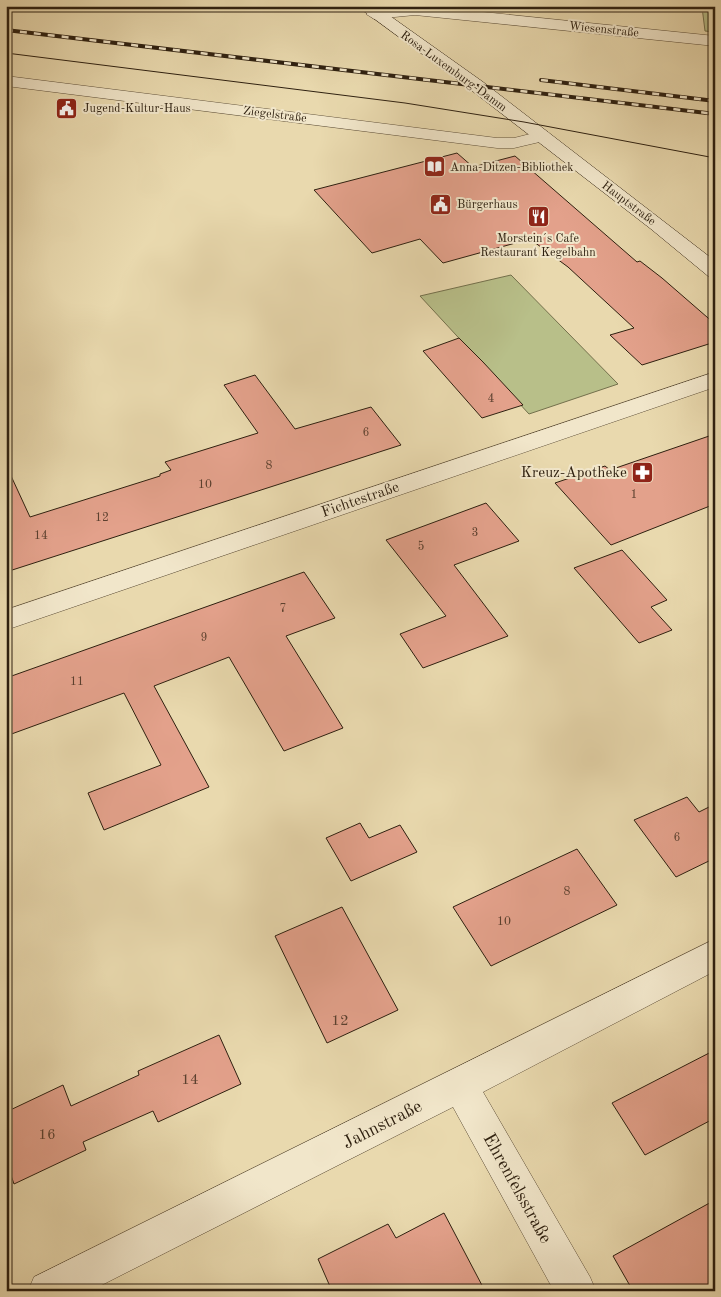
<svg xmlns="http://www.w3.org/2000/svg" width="721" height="1297" font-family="'Old Standard TT',serif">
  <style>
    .green { fill: #b8bf89; stroke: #73704c }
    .building { fill: #e3a18b; stroke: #2e2010 }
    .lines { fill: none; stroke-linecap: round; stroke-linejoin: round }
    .street-casing { stroke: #5d4e38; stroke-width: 1 }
    .secondary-casing { stroke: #2e2010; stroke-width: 1 }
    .street { fill: #f1e6ca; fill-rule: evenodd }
    .secondary { fill: #f1e6ca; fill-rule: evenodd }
    .tram { stroke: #2e2010; stroke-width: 1 }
    .rail-casing { stroke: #2e2010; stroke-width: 4 }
    .rail { stroke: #f1e6ca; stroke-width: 2.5; stroke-dasharray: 7; stroke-linecap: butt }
    .labels { text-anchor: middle; stroke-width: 4; stroke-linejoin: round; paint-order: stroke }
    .far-street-label { font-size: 12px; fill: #2e2010; stroke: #f1e6ca }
    .far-poi-label { font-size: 12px; fill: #2e2010; stroke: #f1e6ca; text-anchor: start }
    .number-label { font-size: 12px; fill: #5b402f }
    .poi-label { font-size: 15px; fill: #2e2010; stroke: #f1e6ca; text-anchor: end }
    .street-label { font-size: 15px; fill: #2e2010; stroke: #f1e6ca }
    .near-number-label { font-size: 15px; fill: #5b402f }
    .near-street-label { font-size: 18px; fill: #2e2010; stroke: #f1e6ca }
  </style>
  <rect width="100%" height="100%" fill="#e9d9ae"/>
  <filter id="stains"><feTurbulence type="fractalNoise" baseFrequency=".004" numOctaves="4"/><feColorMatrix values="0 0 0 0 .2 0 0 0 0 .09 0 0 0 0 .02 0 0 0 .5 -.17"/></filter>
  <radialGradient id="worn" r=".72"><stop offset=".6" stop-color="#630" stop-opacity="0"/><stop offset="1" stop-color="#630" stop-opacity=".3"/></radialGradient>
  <!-- green -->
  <g class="green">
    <polygon points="693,6 715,6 715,32 705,31 702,7"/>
    <polygon points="511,275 618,384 529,414 420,296"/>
  </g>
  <!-- building -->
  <g class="building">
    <polygon points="457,153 473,167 515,156 637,262 640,261 662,278 715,324 715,342 642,365 610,335 634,328 568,267 530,239 443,263 420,239 372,253 314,190"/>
    <polygon points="459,338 483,362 523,405 482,418 423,351"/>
    <polygon points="255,375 295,429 371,407 401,445 6,572 6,465 30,517 160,476 160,474 171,470 165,462 258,433 224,385"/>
    <polygon points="715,434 715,504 611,545 555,483 605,466 610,470"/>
    <polygon points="486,503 519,541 454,565 508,636 423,668 400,634 446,616 386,540"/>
    <polygon points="622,550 667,600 651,607 672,630 639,643 574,568"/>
    <polygon points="304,572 335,618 286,636 343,728 284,751 229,657 154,686 209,787 104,830 88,793 161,765 124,693 6,736 6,678"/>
    <polygon points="687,797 699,812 715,804 715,858 676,877 634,820"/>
    <polygon points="360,823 369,838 400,825 417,852 351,881 326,838"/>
    <polygon points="577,849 617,905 491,966 453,907"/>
    <polygon points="342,907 398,1010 327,1043 275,936"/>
    <polygon points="219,1035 241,1084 158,1122 153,1111 83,1142 86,1150 14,1184 6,1161 6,1112 63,1085 71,1106 139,1075 138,1071"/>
    <polygon points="715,1050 715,1118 645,1155 612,1103"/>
    <polygon points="715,1200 715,1291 633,1291 613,1256"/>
    <polygon points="444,1213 485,1291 332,1291 318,1259 388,1224 396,1238"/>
  </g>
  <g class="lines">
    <defs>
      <g id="street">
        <polygon points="405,6 424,6 715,36 715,46 415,15 374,19 366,14 374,9"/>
        <polygon points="6,76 497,138 514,138 542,131 548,132 551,136 548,140 514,148 497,148 6,86"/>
        <polygon points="715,372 715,387 6,630 6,610"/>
        <polygon points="715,939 715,971 483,1092 590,1277 596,1291 554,1291 453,1107 90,1291 28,1291 34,1277"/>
      </g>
      <polygon id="secondary" points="357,6 376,6 483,82 715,261 715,278 708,276 651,229 471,90"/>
    </defs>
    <!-- street casing -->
    <use href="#street" class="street-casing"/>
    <!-- secondary casing -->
    <use href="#secondary" class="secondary-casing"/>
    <!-- street -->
    <use href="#street" class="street"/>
    <!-- secondary -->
    <use href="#secondary" class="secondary"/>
    <!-- tram -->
    <polyline class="tram" points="6,53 405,103 524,122 715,158"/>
    <defs>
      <g id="rail">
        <polyline points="6,30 715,114"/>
        <polyline points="541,80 715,101"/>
      </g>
    </defs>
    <!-- rail casing -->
    <use href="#rail" class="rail-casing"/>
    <!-- rail -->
    <use href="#rail" class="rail"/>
  </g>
  <!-- icons -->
  <defs>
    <symbol id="civic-square" viewBox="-11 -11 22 22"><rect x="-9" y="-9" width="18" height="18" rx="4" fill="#8f2418" stroke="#f1e6ca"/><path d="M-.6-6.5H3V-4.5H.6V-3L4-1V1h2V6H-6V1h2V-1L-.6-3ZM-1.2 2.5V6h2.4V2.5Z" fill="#fff"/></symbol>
    <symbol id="library-square" viewBox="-11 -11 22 22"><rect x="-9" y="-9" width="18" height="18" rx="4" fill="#8f2418" stroke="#f1e6ca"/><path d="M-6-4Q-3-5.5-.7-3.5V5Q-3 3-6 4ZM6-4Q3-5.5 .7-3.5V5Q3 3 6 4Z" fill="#fff"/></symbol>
    <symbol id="restaurant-square" viewBox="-11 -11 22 22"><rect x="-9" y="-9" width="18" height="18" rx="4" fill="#8f2418" stroke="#f1e6ca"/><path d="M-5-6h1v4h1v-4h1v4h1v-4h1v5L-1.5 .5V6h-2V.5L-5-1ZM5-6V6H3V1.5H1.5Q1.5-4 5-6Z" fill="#fff"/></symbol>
    <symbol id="pharmacy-square" viewBox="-11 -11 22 22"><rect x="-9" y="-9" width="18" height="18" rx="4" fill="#8f2418" stroke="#f1e6ca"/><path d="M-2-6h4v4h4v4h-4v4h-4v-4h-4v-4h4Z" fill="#fff"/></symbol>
  </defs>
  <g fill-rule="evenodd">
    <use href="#civic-square" x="54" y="96" width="25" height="25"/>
    <use href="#library-square" x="422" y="154" width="25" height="25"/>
    <use href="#civic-square" x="428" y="192" width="25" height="25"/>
    <use href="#restaurant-square" x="526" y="204" width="25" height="25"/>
    <use href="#pharmacy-square" x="630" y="460" width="25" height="25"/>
  </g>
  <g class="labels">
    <!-- far-street labels -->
    <g class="far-street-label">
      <text transform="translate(604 29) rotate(6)" y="4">Wiesenstraße</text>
      <text transform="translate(454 71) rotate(36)" y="4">Rosa-Luxemburg-Damm</text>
      <text transform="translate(275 114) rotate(7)" y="4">Ziegelstraße</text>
      <text transform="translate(629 203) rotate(37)" y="4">Hauptstraße</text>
    </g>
    <!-- far-poi labels -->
    <g class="far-poi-label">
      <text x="83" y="112">Jugend-Kultur-Haus</text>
      <text x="450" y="171">Anna-Ditzen-Bibliothek</text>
      <text x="457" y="208">Bürgerhaus</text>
      <text x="538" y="242" text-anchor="middle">Morstein´s Cafe<tspan x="538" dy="14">Restaurant Kegelbahn</tspan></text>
    </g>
    <!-- number labels -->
    <g class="number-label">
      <text x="491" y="402">4</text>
      <text x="366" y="436">6</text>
      <text x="269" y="469">8</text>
      <text x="205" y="488">10</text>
      <text x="634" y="498">1</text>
      <text x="102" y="521">12</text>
      <text x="475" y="536">3</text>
      <text x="41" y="539">14</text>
      <text x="421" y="550">5</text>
      <text x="283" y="612">7</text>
      <text x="204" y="641">9</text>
      <text x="77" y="685">11</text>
      <text x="677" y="841">6</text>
      <text x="567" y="895">8</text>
      <text x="504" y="925">10</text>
    </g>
    <!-- poi labels -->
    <g class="poi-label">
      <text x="627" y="477">Kreuz-Apotheke</text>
    </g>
    <!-- street labels -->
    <g class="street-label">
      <text transform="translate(360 499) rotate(-19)" y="5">Fichtestraße</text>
    </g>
    <!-- near-number labels -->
    <g class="near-number-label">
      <text x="340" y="1025">12</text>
      <text x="190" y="1084">14</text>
      <text x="47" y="1139">16</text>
    </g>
    <!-- near-street labels -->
    <g class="near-street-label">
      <text transform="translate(382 1124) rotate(-27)" y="6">Jahnstraße</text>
      <text transform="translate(518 1188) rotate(61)" y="6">Ehrenfelsstraße</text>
    </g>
  </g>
  <!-- margin -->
  <rect width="721" height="1297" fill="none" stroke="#e9d9ae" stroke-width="25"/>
  <rect x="8" y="8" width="706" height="1282" fill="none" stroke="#2e2010" stroke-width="2.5"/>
  <rect x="12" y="12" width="696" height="1272" fill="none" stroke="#2e2010"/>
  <rect width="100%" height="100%" filter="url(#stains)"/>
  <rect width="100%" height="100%" fill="url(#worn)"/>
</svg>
